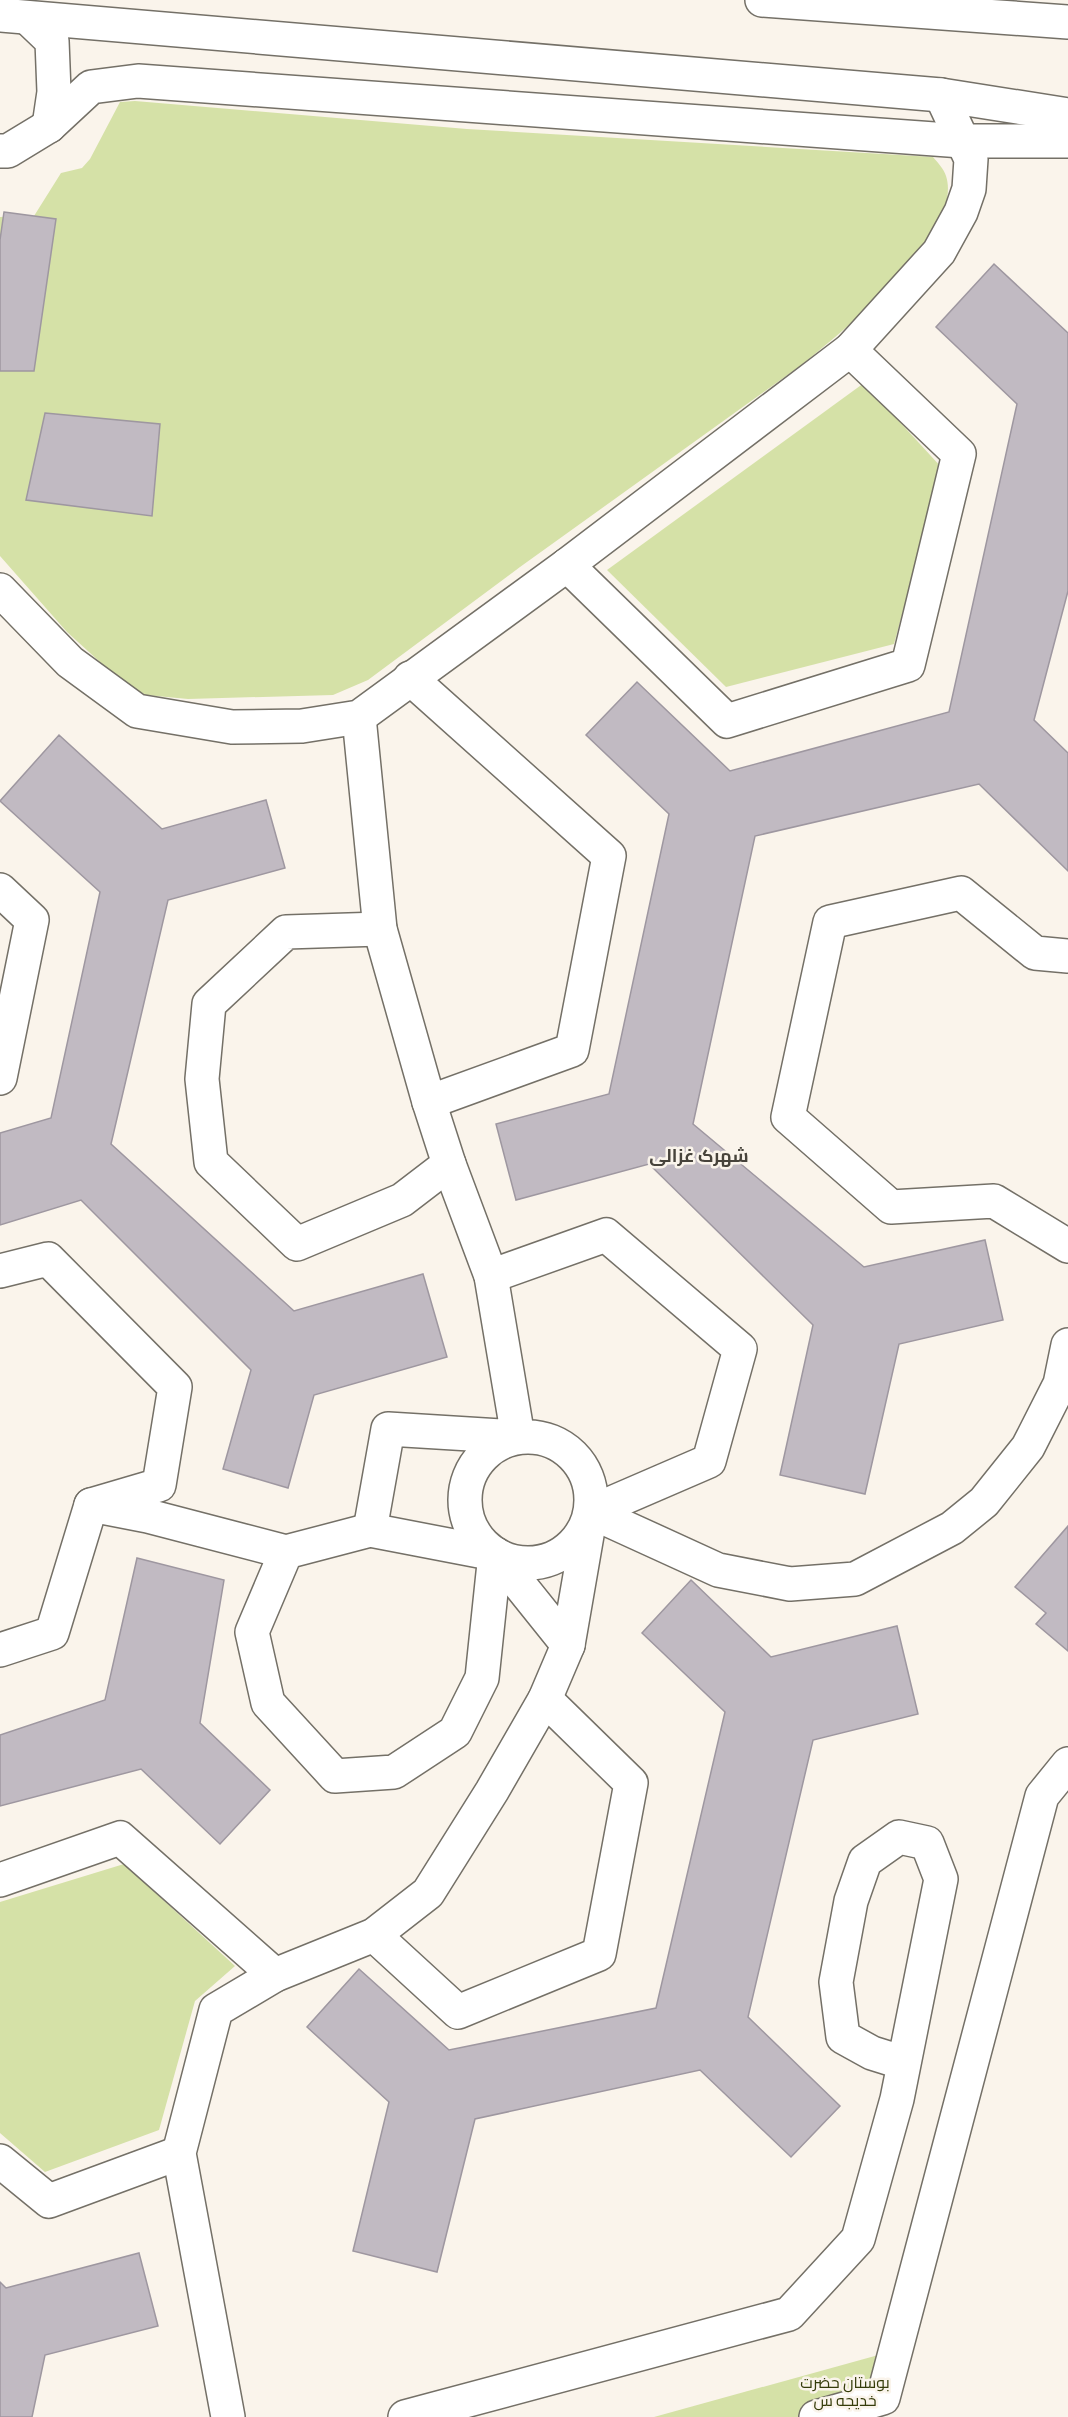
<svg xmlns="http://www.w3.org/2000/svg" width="1068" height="2417" font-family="Barlow,Cairo,sans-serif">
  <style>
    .green { fill: #d5e1a7 }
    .building { fill: #c1bac2; stroke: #9e97a0; stroke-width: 1.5 }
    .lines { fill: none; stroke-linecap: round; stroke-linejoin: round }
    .minor-casing { stroke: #747067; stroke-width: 36 }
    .minor { stroke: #fff; stroke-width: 33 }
    .labels { text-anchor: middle; stroke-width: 5; stroke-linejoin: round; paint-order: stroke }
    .park-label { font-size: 16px; fill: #353c0a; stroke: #faf4eb }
    .neighbourhood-label { font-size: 18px; font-weight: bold; fill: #47433b; stroke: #faf4eb }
  </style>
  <rect width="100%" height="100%" fill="#faf4eb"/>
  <!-- green -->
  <g class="green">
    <path d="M135 101 467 129 933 157C937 162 944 169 946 176 965 233 840 334 800 366L520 567 368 680 333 695 188 699 146 695 122 682 67 632 0 556V217L34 216 61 173 82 168 90 159 120 102Z"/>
    <polygon points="864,383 942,468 894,644 726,687 607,570"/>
    <polygon points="124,1864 235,1966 195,2001 159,2130 45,2172 0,2133 0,1902"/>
    <polygon points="882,2354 864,2417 654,2417"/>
  </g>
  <!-- building -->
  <g class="building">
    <polygon points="4,212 56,219 34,371 0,371 0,240"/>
    <polygon points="994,264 1068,333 1068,591 1034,720 1068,753 1068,871 979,784 755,836 693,1124 864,1267 985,1240 1003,1320 899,1344 865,1494 780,1475 813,1325 649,1164 516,1200 496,1124 609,1094 669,814 586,735 637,682 730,771 949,712 1017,404 936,327"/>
    <polygon points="45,413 160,424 152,516 26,500"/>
    <polygon points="59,735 162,829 266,800 285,868 168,900 111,1144 294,1311 423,1274 447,1357 314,1395 288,1488 223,1469 251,1370 81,1200 0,1225 0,1133 51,1118 100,892 0,801"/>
    <polygon points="1068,1526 1068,1651 1036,1624 1046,1613 1015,1587"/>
    <polygon points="137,1558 224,1580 200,1723 270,1790 220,1844 141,1769 0,1806 0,1735 105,1700"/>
    <polygon points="691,1580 771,1657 897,1626 918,1714 813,1740 748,2017 840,2106 791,2157 700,2070 475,2119 437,2272 353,2251 389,2102 307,2027 359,1969 449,2050 656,2008 725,1712 642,1633"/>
    <polygon points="139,2253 158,2326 45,2355 32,2417 0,2417 0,2282 6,2288"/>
  </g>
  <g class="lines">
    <defs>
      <g id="minor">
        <polyline points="762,0 1068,22"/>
        <polyline points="0,15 941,95 1068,115"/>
        <polyline points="28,18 52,41 54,92 49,126"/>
        <polyline points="0,151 8,151 49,126 91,87 138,81 962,141 1068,141"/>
        <polyline points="567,565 727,721 908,665 959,454 850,350"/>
        <polyline points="0,590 70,662 137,711 232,727 302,726 359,717 567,565 850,350 939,252 961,212 969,189 971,159 941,95"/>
        <polyline points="359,717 380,929 429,1102 572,1050 609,856 410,678"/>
        <polyline points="0,890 32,920 0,1078"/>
        <polyline points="380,929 286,932 209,1004 202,1079 211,1162 297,1244 402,1200 449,1164 429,1102"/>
        <polyline points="1068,956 1035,953 961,893 830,922 788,1117 891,1207 994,1201 1068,1246"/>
        <polyline points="0,1271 48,1259 175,1387 159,1485 91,1505 52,1633 0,1650"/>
        <polyline points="491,1276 606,1235 740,1349 709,1461 591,1512"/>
        <circle cx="528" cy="1500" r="63"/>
        <polyline points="91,1505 148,1516 286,1552 252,1632 268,1703 335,1776 394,1772 455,1732 482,1678 495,1554 370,1530 286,1552"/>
        <polyline points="591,1512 718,1570 790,1584 855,1579 952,1528 984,1502 1028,1447 1060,1384 1068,1345"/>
        <polyline points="370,1530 388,1429 518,1437 491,1276 449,1164"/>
        <polyline points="495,1554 568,1645"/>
        <polyline points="0,1880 120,1838 275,1975"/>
        <polyline points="374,1935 458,2012 599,1954 631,1783 545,1699"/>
        <polyline points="0,2161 49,2201 179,2153"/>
        <polyline points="228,2417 179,2153 216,2010 275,1975 374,1935 428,1893 492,1791 545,1699 568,1645 591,1512"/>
        <polyline points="405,2417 789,2314 858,2239 897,2099 941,1879 927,1843 899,1837 865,1861 851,1901 836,1982 843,2037 872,2053 904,2063"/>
        <polyline points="816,2417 883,2398 1042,1796 1068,1764"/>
      </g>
    </defs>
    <!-- minor casing -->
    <use href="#minor" class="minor-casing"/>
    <!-- minor -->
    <use href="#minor" class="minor"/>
  </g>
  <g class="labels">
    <!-- park labels -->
    <g class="park-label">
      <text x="845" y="2388">بوستان حضرت<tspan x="845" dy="18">خدیجه س</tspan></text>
    </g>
    <!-- neighbourhood labels -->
    <g class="neighbourhood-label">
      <text x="699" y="1162">شهرک غزالی</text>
    </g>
  </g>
</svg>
